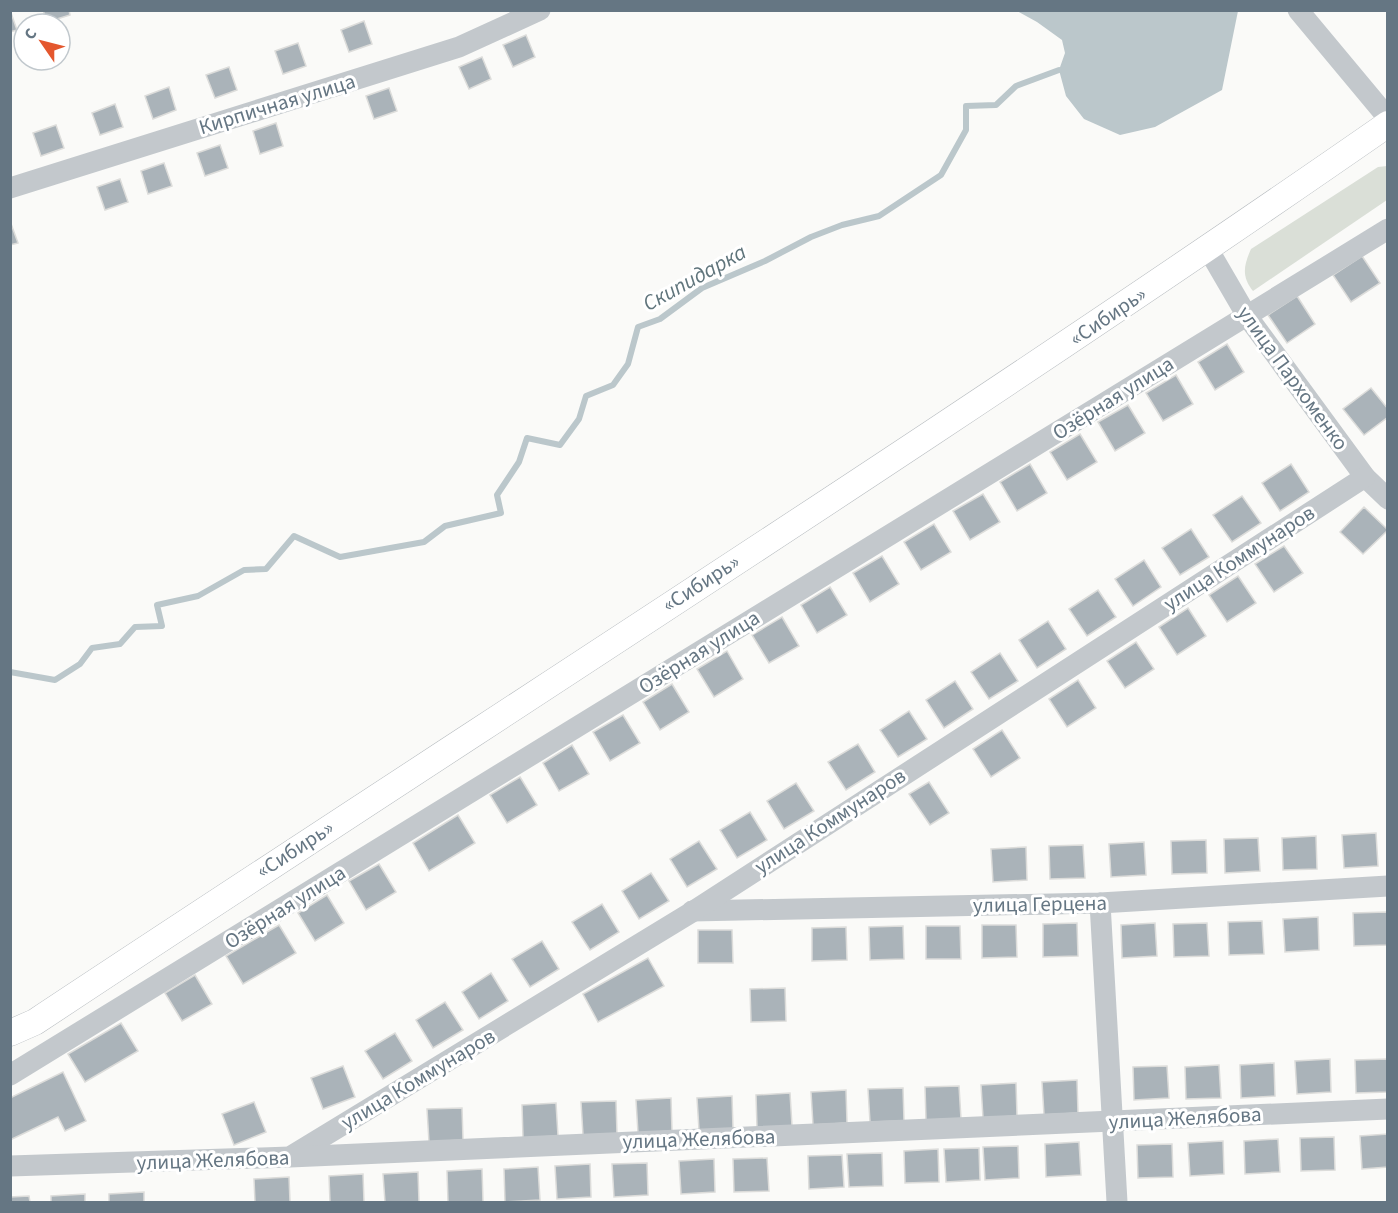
<svg xmlns="http://www.w3.org/2000/svg" width="1398" height="1213" font-family="'Source Sans 3',sans-serif">
  <style>
    .green { fill: #dadfd7 }
    .water { fill: #bbc7cb }
    .lines { fill: none; stroke-linecap: round; stroke-linejoin: round }
    .stream { stroke: #bbc7cb; stroke-width: 6 }
    .building { fill: #aab3b9; stroke: #dcdcda; stroke-width: 1.5 }
    .major-casing { stroke: #b5babe; stroke-width: 27 }
    .minor { stroke: #c3c8cc; stroke-width: 21 }
    .major { stroke: #fff; stroke-width: 26 }
    .labels { text-anchor: middle; stroke-width: 6; stroke-linejoin: round; paint-order: stroke }
    .street-label { font-size: 21px; fill: #657683; stroke: #fff }
    .water-label { font-size: 22px; font-style: italic; fill: #60757c; stroke: #fff }
  </style>
  <rect width="100%" height="100%" fill="#fafaf8"/>
  <!-- green -->
  <path class="green" d="M1387 166V200L1253 291C1241 276 1244 265 1251 249L1378 167Z"/>
  <!-- water -->
  <polygon class="water" points="1017,11 1238,11 1222,90 1155,127 1120,135 1084,119 1066,96 1059,70 1065,53 1062,40 1037,22"/>
  <g class="lines">
    <!-- stream -->
    <polyline class="stream" points="10,672 55,680 80,664 92,648 120,644 135,627 162,626 157,605 198,596 244,570 266,569 294,536 340,557 424,542 445,526 501,513 497,495 519,462 527,438 560,445 579,419 586,396 613,385 628,364 638,327 660,319 702,288 765,261 811,237 842,225 879,216 941,175 966,130 966,106 996,105 1016,86 1059,70"/>
  </g>
  <!-- building -->
  <g class="building">
    <polygon points="10,10 17,30 10,32"/>
    <polygon points="43,10 69,10 70,15 47,22"/>
    <polygon points="364,21 372,44 349,52 341,30"/>
    <polygon points="526,35 535,57 513,67 503,45"/>
    <polygon points="298,43 306,66 283,74 275,51"/>
    <polygon points="482,57 491,79 469,89 459,67"/>
    <polygon points="229,67 237,90 215,98 206,75"/>
    <polygon points="169,87 176,110 153,119 145,96"/>
    <polygon points="389,88 397,111 374,119 366,96"/>
    <polygon points="115,104 123,127 100,135 92,113"/>
    <polygon points="276,123 283,146 260,154 253,131"/>
    <polygon points="56,125 64,148 41,156 33,133"/>
    <polygon points="220,145 228,168 205,176 197,153"/>
    <polygon points="164,163 172,186 148,194 141,171"/>
    <polygon points="120,179 128,202 105,210 97,187"/>
    <polygon points="10,221 18,243 10,245"/>
    <polygon points="1362,256 1380,283 1351,302 1333,275"/>
    <polygon points="1297,296 1315,324 1287,343 1268,315"/>
    <polygon points="1227,344 1244,372 1215,390 1198,362"/>
    <polygon points="1176,375 1193,404 1163,421 1146,393"/>
    <polygon points="1371,388 1388,409 1388,417 1364,435 1343,409"/>
    <polygon points="1128,405 1145,433 1115,451 1098,422"/>
    <polygon points="1080,434 1097,462 1067,480 1050,452"/>
    <polygon points="1030,464 1047,493 1017,511 1000,482"/>
    <polygon points="1291,464 1309,492 1280,511 1262,483"/>
    <polygon points="983,494 1000,522 970,540 953,511"/>
    <polygon points="1242,496 1261,523 1232,542 1213,515"/>
    <polygon points="1364,507 1388,530 1363,554 1340,532"/>
    <polygon points="934,524 951,552 921,570 904,542"/>
    <polygon points="1191,529 1209,557 1180,575 1162,548"/>
    <polygon points="1284,546 1303,573 1274,592 1255,564"/>
    <polygon points="882,556 899,584 870,602 853,573"/>
    <polygon points="1144,560 1161,587 1133,606 1115,579"/>
    <polygon points="1238,576 1256,603 1227,622 1209,595"/>
    <polygon points="830,587 847,615 817,633 801,605"/>
    <polygon points="1098,590 1116,617 1087,636 1069,609"/>
    <polygon points="1188,608 1206,636 1177,655 1159,627"/>
    <polygon points="782,617 799,646 769,663 752,635"/>
    <polygon points="1048,621 1066,649 1037,668 1019,640"/>
    <polygon points="1136,642 1154,669 1125,688 1107,661"/>
    <polygon points="727,651 743,679 714,697 697,669"/>
    <polygon points="1000,653 1018,681 989,699 971,672"/>
    <polygon points="1078,680 1096,708 1067,727 1049,699"/>
    <polygon points="955,681 973,709 944,728 926,700"/>
    <polygon points="672,684 689,712 660,730 643,702"/>
    <polygon points="909,711 927,739 898,757 880,730"/>
    <polygon points="623,715 640,743 610,761 593,732"/>
    <polygon points="1002,730 1020,758 991,777 973,749"/>
    <polygon points="858,744 875,772 846,790 828,762"/>
    <polygon points="572,745 589,774 559,791 543,763"/>
    <polygon points="520,777 537,805 507,823 490,795"/>
    <polygon points="929,782 949,813 930,825 909,794"/>
    <polygon points="796,783 814,811 784,829 767,801"/>
    <polygon points="750,812 767,840 737,858 720,830"/>
    <polygon points="458,815 475,843 429,871 413,843"/>
    <polygon points="1376,833 1378,866 1344,868 1342,835"/>
    <polygon points="1316,836 1317,869 1283,870 1282,838"/>
    <polygon points="1258,838 1260,871 1225,873 1224,839"/>
    <polygon points="1206,840 1207,873 1172,874 1171,841"/>
    <polygon points="699,841 717,869 687,887 670,859"/>
    <polygon points="1144,842 1146,875 1111,877 1109,844"/>
    <polygon points="1083,845 1085,878 1050,879 1049,846"/>
    <polygon points="1026,847 1027,880 993,882 991,849"/>
    <polygon points="379,864 396,892 366,910 349,881"/>
    <polygon points="651,873 669,901 639,919 622,891"/>
    <polygon points="327,895 344,923 315,941 298,913"/>
    <polygon points="602,904 619,932 590,950 572,922"/>
    <polygon points="1387,912 1388,945 1354,946 1353,913"/>
    <polygon points="1318,917 1319,950 1285,952 1283,919"/>
    <polygon points="1262,921 1264,954 1229,955 1228,922"/>
    <polygon points="1077,923 1078,956 1043,957 1043,924"/>
    <polygon points="1155,923 1157,956 1122,958 1121,925"/>
    <polygon points="1207,923 1209,956 1174,957 1173,924"/>
    <polygon points="279,925 296,953 243,984 226,956"/>
    <polygon points="982,925 1016,925 1017,957 982,958"/>
    <polygon points="903,926 904,959 870,960 869,927"/>
    <polygon points="926,926 960,926 961,959 926,959"/>
    <polygon points="846,927 847,960 812,961 812,928"/>
    <polygon points="698,930 732,930 733,963 698,963"/>
    <polygon points="542,941 559,969 530,987 512,959"/>
    <polygon points="648,958 664,986 598,1022 583,994"/>
    <polygon points="491,973 508,1001 479,1019 462,992"/>
    <polygon points="195,975 212,1004 182,1021 165,993"/>
    <polygon points="785,988 786,1021 751,1022 750,989"/>
    <polygon points="445,1002 463,1030 433,1048 416,1020"/>
    <polygon points="121,1023 138,1051 85,1082 68,1054"/>
    <polygon points="395,1033 412,1061 383,1079 365,1051"/>
    <polygon points="1330,1059 1331,1092 1297,1094 1295,1061"/>
    <polygon points="1388,1059 1388,1092 1356,1093 1355,1060"/>
    <polygon points="1274,1063 1275,1096 1241,1098 1240,1065"/>
    <polygon points="1219,1065 1221,1098 1186,1099 1185,1067"/>
    <polygon points="343,1066 355,1097 323,1109 311,1078"/>
    <polygon points="1167,1066 1169,1098 1134,1100 1133,1067"/>
    <polygon points="63,1072 86,1121 65,1131 58,1117 10,1140 10,1098"/>
    <polygon points="1077,1080 1078,1113 1044,1115 1042,1082"/>
    <polygon points="1016,1083 1017,1116 983,1118 981,1085"/>
    <polygon points="959,1086 961,1119 926,1120 925,1087"/>
    <polygon points="903,1088 904,1121 870,1122 868,1089"/>
    <polygon points="846,1090 847,1123 813,1125 811,1092"/>
    <polygon points="790,1093 792,1126 757,1128 756,1095"/>
    <polygon points="732,1096 733,1129 699,1130 697,1098"/>
    <polygon points="671,1098 672,1131 638,1133 636,1100"/>
    <polygon points="616,1101 617,1134 583,1135 581,1102"/>
    <polygon points="254,1102 266,1132 234,1145 222,1114"/>
    <polygon points="556,1103 558,1136 523,1138 522,1105"/>
    <polygon points="462,1108 463,1140 429,1142 427,1109"/>
    <polygon points="1388,1134 1388,1167 1362,1169 1360,1136"/>
    <polygon points="1334,1137 1335,1170 1301,1171 1300,1138"/>
    <polygon points="1278,1139 1280,1172 1245,1174 1244,1141"/>
    <polygon points="1223,1141 1224,1174 1190,1176 1188,1143"/>
    <polygon points="1079,1142 1081,1175 1046,1177 1045,1144"/>
    <polygon points="1172,1144 1173,1177 1138,1178 1137,1145"/>
    <polygon points="1018,1146 1019,1178 985,1180 983,1147"/>
    <polygon points="979,1148 980,1180 946,1182 944,1149"/>
    <polygon points="938,1149 939,1182 905,1183 904,1151"/>
    <polygon points="882,1153 883,1186 849,1187 847,1154"/>
    <polygon points="842,1155 844,1187 809,1189 808,1156"/>
    <polygon points="767,1158 769,1191 734,1192 733,1159"/>
    <polygon points="714,1159 715,1192 681,1194 679,1161"/>
    <polygon points="647,1163 648,1195 614,1197 612,1164"/>
    <polygon points="590,1164 591,1197 557,1199 555,1166"/>
    <polygon points="538,1167 540,1200 505,1202 504,1169"/>
    <polygon points="482,1169 483,1202 448,1202 447,1171"/>
    <polygon points="418,1172 419,1202 385,1202 383,1174"/>
    <polygon points="363,1174 364,1202 330,1202 329,1176"/>
    <polygon points="289,1177 290,1202 255,1202 254,1179"/>
    <polygon points="144,1192 144,1202 109,1202 109,1194"/>
    <polygon points="85,1194 85,1202 51,1202 51,1196"/>
    <polygon points="29,1196 30,1202 10,1202 10,1197"/>
  </g>
  <g class="lines">
    <defs>
      <path id="major" d="M10 1033 35 1022C486 723 943 433 1388 124"/>
    </defs>
    <!-- major casing -->
    <use href="#major" class="major-casing"/>
    <!-- minor -->
    <g class="minor">
      <polyline points="1298,10 1388,118"/>
      <polyline points="10,188 459,47 540,10"/>
      <polyline points="1208,249 1247,316 1365,477 1388,499"/>
      <polyline points="1100,903 1117,1202"/>
      <polyline points="692,911 1100,903 1388,886"/>
      <polyline points="10,1075 1388,229"/>
      <polyline points="293,1155 692,912 1365,477"/>
      <polyline points="10,1166 290,1157 1388,1109"/>
    </g>
    <!-- major -->
    <use href="#major" class="major"/>
  </g>
  <g class="labels">
    <!-- street labels -->
    <g class="street-label">
      <text transform="translate(277 104) rotate(-17)" y="7">Кирпичная улица</text>
      <text transform="translate(1108 316) rotate(-34)" y="7">«Сибирь»</text>
      <text transform="translate(1293 378) rotate(54)" y="7">улица Пархоменко</text>
      <text transform="translate(1113 398) rotate(-32)" y="7">Озёрная улица</text>
      <text transform="translate(1239 558) rotate(-33)" y="7">улица Коммунаров</text>
      <text transform="translate(701 583) rotate(-33)" y="7">«Сибирь»</text>
      <text transform="translate(699 652) rotate(-32)" y="7">Озёрная улица</text>
      <text transform="translate(830 821) rotate(-33)" y="7">улица Коммунаров</text>
      <text transform="translate(295 849) rotate(-33)" y="7">«Сибирь»</text>
      <text transform="translate(1040 904) rotate(-1)" y="7">улица Герцена</text>
      <text transform="translate(285 907) rotate(-32)" y="7">Озёрная улица</text>
      <text transform="translate(418 1079) rotate(-31)" y="7">улица Коммунаров</text>
      <text transform="translate(1185 1118) rotate(-3)" y="7">улица Желябова</text>
      <text transform="translate(699 1139) rotate(-2)" y="7">улица Желябова</text>
      <text transform="translate(213 1160) rotate(-2)" y="7">улица Желябова</text>
    </g>
    <!-- water labels -->
    <g class="water-label">
      <text transform="translate(694 277) rotate(-29)" y="8">Скипидарка</text>
    </g>
  </g>
  <!-- border -->
  <rect width="1398" height="1213" fill="none" stroke="#657683" stroke-width="24"/>
  <!-- north arrow -->
  <g transform="translate(42 42) rotate(305)"><circle r="28" fill="#ffffff" stroke="#c1c8cd" stroke-width="1.5"/>
  <path d="M0-4.5L10 22L0 15L-10 22Z" fill="#e4572e"/>
  <text y="-9" font-size="16" font-weight="bold" text-anchor="middle" fill="#657683">С</text>
  </g>
</svg>
